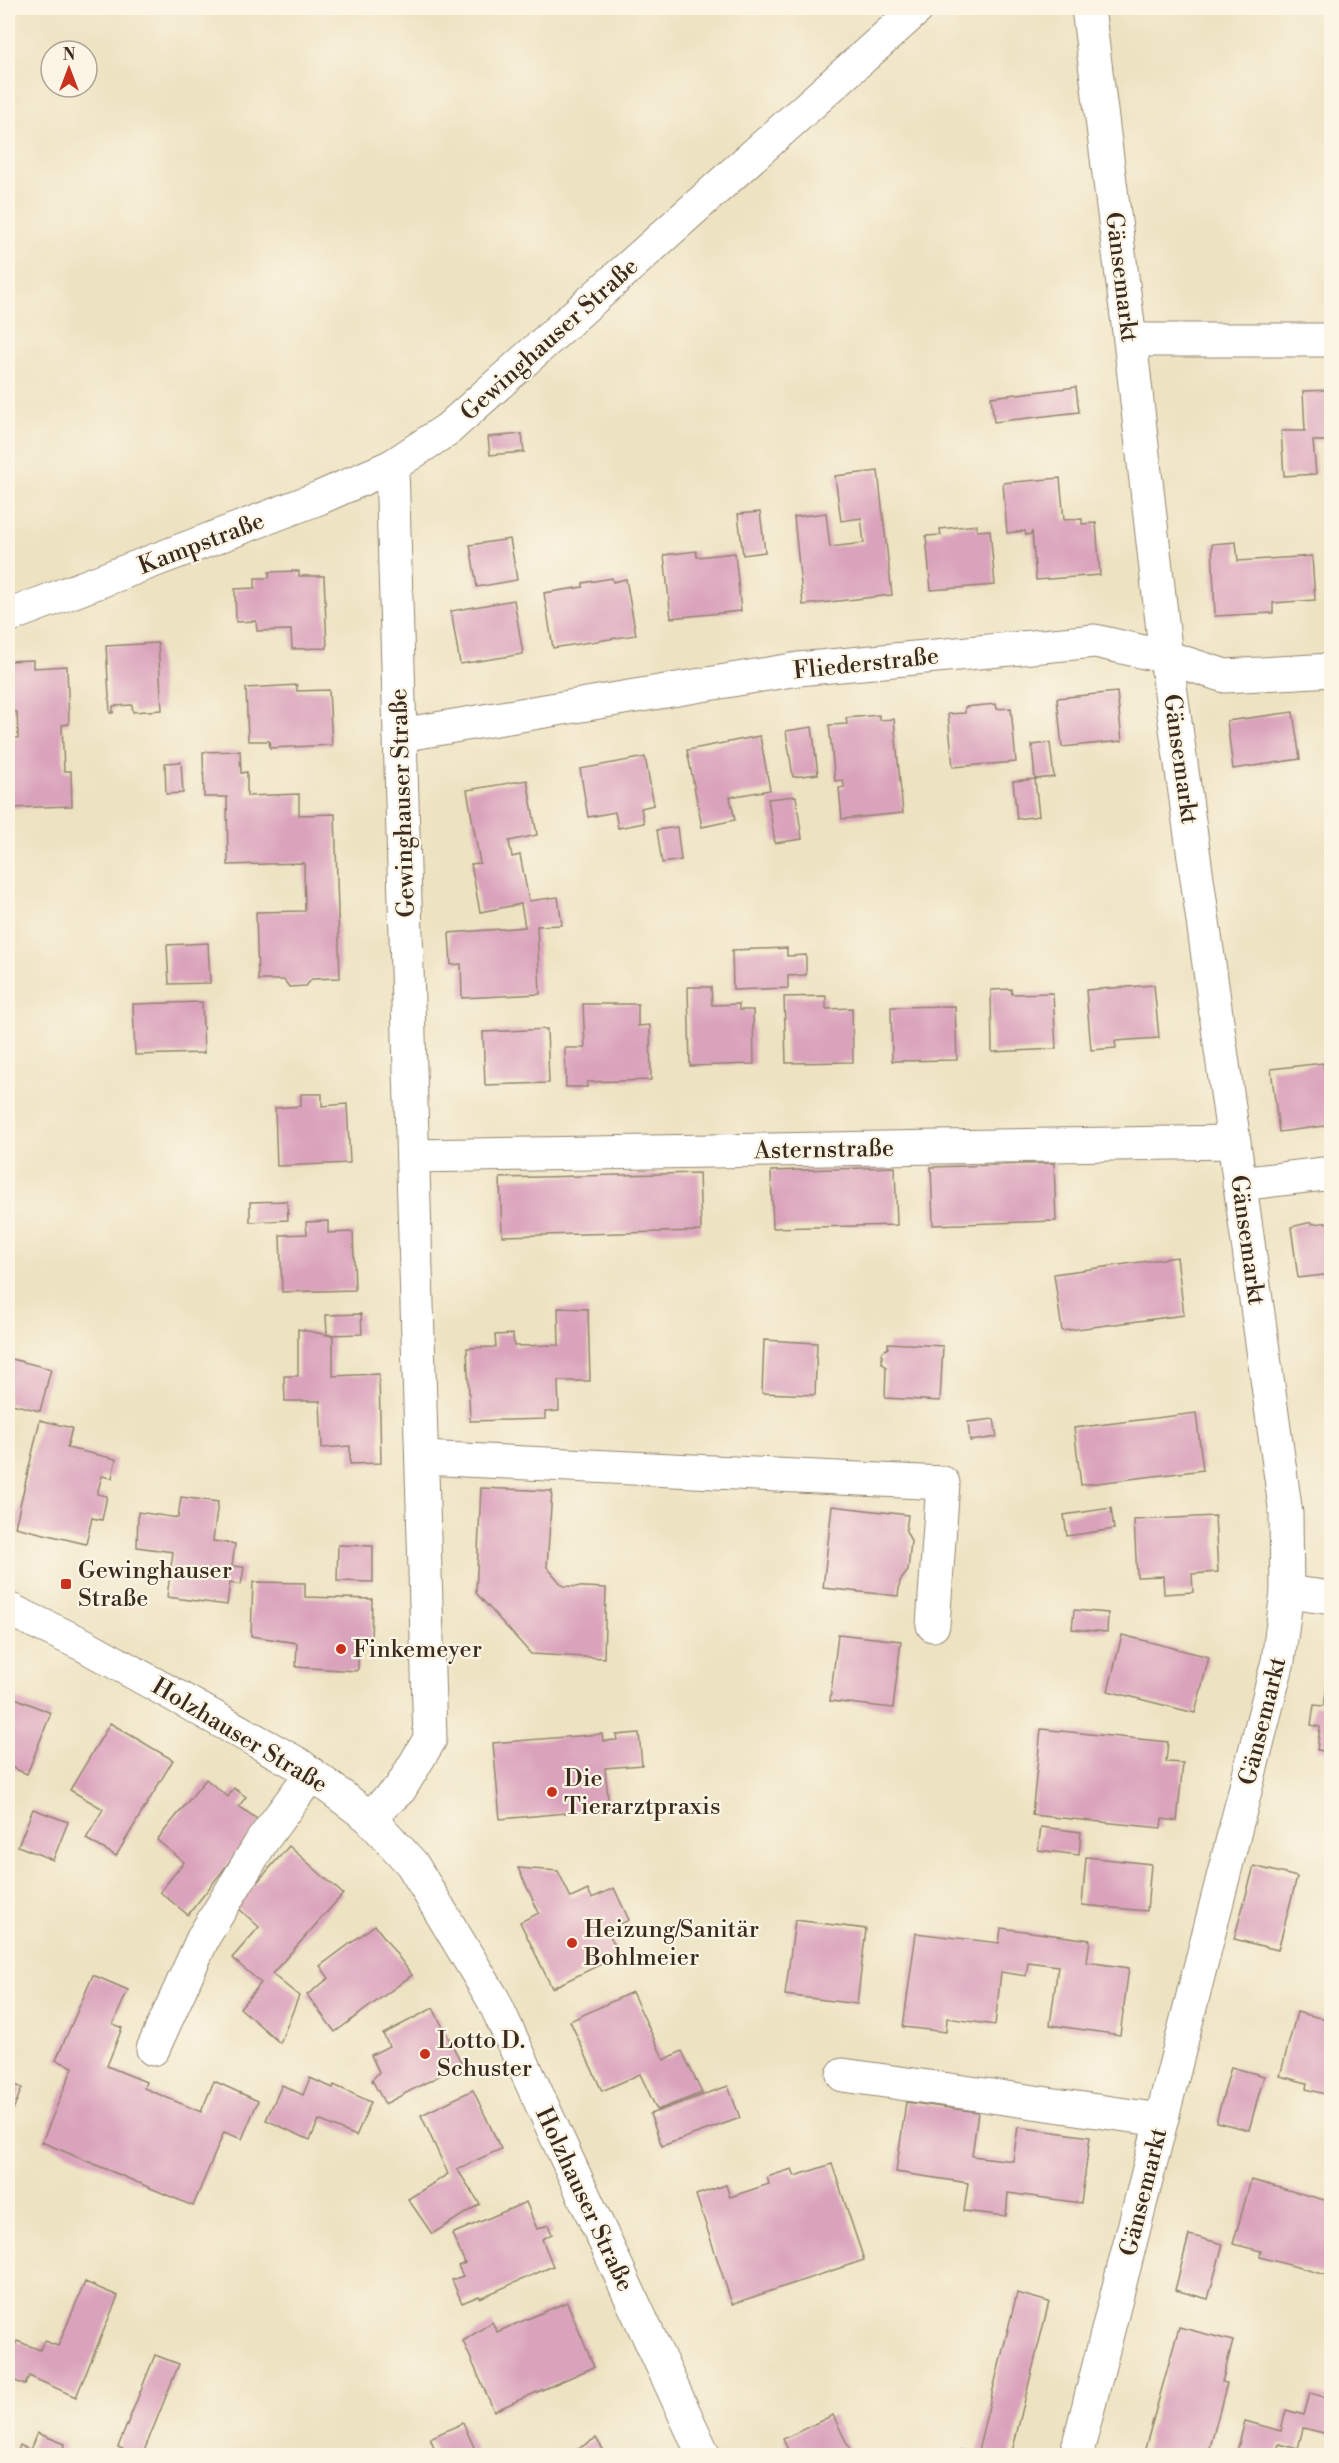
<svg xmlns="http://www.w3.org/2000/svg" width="1339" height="2463" font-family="'Libre Bodoni',serif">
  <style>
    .building { fill: #daa3bc }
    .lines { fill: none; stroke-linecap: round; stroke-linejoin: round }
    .minor-casing { stroke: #948670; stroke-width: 35 }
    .minor { stroke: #fff; stroke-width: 33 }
    .poi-dot { fill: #c8321e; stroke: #fcf5e5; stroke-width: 2 }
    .labels { text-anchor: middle; stroke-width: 4.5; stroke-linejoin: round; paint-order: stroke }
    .street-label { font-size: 24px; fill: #3b2a1e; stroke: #fcf5e5 }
    .poi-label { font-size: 24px; fill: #3b2a1e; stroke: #fcf5e5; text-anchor: start }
  </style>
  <rect width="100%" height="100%" fill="#fcf5e5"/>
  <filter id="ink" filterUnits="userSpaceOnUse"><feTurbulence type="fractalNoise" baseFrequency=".0167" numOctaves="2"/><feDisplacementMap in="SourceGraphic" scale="12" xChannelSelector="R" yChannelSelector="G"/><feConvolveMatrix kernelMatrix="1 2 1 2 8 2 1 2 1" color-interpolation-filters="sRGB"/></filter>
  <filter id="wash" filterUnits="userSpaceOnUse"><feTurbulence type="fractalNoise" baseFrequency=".008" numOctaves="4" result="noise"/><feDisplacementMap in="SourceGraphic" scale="24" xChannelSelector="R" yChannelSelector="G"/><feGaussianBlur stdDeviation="1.35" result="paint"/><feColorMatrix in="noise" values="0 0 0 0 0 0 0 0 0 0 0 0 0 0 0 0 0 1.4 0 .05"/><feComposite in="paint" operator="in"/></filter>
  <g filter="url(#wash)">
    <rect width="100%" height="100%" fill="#ede3c2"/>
    <g id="blocks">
      <!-- building -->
      <g class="building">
        <polygon points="1076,387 1079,412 994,422 991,397"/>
        <polygon points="1332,390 1332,441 1313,441 1316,474 1284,476 1281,431 1305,431 1303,391"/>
        <polygon points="522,434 524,452 490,455 488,437"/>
        <polygon points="878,471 892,595 803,605 794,517 826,513 830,547 864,543 861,518 841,521 835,476"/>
        <polygon points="1060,478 1064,520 1082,519 1082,524 1096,523 1100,575 1036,580 1032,531 1031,534 1026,535 1025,531 1007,533 1003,483"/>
        <polygon points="760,512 765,552 743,555 738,514"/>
        <polygon points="977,525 977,531 990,530 995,585 931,590 926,536 941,535 940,529"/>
        <polygon points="510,539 517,580 477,587 470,545"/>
        <polygon points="1236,542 1238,561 1312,556 1315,600 1273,603 1273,613 1215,616 1212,544"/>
        <polygon points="696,551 697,557 735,553 741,611 671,618 664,555"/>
        <polygon points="299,571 299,576 324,576 327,648 292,649 291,630 257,631 256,621 236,622 235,589 255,588 255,578 269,578 269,572"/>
        <polygon points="612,578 613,582 626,579 636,635 553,648 544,593 583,587 583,583"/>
        <polygon points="514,600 523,654 460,664 451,611"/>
        <polygon points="158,643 162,710 133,712 132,705 113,706 113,713 110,713 106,646"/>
        <polygon points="33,660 33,668 67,666 69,724 62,725 64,771 71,771 72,806 8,808 8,738 18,738 17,712 8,712 8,661"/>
        <polygon points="297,685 297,691 329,690 332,745 270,748 269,741 248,741 246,688"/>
        <polygon points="1117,692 1122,741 1062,747 1057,698"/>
        <polygon points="996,704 997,709 1011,708 1016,762 953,767 948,714 965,713 965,707"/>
        <polygon points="1293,712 1300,759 1233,769 1227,721"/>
        <polygon points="879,715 879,720 894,719 903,813 842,819 839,788 844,787 843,780 835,781 829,725 847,724 846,718"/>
        <polygon points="812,727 818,774 793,777 786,731"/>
        <polygon points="760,736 770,790 730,797 735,820 702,827 687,750"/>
        <polygon points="1050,743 1054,777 1035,779 1039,816 1017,819 1013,781 1035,779 1032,745"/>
        <polygon points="240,751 241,773 247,772 247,796 299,794 299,815 335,814 340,978 312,979 306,986 289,987 284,980 258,980 256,912 305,911 304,863 228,865 227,797 204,797 203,752"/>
        <polygon points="645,757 654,805 641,808 644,823 618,828 615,812 588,817 580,769"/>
        <polygon points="181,762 183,793 166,794 165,763"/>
        <polygon points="527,780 537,835 509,841 512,857 520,855 529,901 558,897 562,925 537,926 540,994 462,998 461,964 451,965 449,933 525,927 521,904 480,912 471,864 480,863 467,790"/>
        <polygon points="796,796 802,839 775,843 768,799"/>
        <polygon points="677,827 681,860 662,863 657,830"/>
        <polygon points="208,943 210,983 169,984 167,945"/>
        <polygon points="787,948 787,956 806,955 806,975 788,976 788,988 733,990 732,950"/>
        <polygon points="1154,985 1159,1038 1115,1041 1116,1048 1091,1050 1086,990"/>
        <polygon points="688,987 711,987 712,1005 739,1004 739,1010 753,1010 754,1064 690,1066"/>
        <polygon points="1011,989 1012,994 1053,993 1056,1049 992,1052 991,990"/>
        <polygon points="826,996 826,1009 852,1008 853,1062 786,1063 784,997"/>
        <polygon points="202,1002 204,1053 135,1055 133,1004"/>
        <polygon points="583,1004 638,1004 638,1026 650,1025 651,1080 587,1082 587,1087 566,1087 565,1048 585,1048"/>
        <polygon points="955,1006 957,1060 892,1061 891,1007"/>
        <polygon points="547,1029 549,1083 485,1085 483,1032"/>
        <polygon points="1323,1063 1325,1076 1332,1075 1332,1125 1279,1132 1271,1069"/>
        <polygon points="301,1094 322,1094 322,1106 347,1104 350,1163 277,1166 275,1108 301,1106"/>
        <polygon points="1054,1163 1056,1221 933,1225 931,1167"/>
        <polygon points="895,1167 897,1225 773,1228 771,1171"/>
        <polygon points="699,1173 701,1231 502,1236 500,1178"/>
        <polygon points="287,1201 288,1220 250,1222 250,1202"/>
        <polygon points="328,1221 328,1233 353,1232 355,1290 282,1292 280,1235 307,1234 306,1222"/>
        <polygon points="1312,1222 1312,1224 1332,1222 1332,1274 1298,1278 1291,1227"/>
        <polygon points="1177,1257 1184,1315 1062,1331 1054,1274"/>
        <polygon points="558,1308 588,1309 590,1381 558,1381 559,1411 545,1412 545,1419 470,1421 467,1348 496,1347 495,1335 513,1334 514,1346 559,1345"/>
        <polygon points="361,1314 362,1334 327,1335 326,1315"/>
        <polygon points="298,1329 333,1336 333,1376 379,1374 381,1463 350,1464 350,1446 322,1448 320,1401 285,1401 284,1376 298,1376"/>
        <polygon points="764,1340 817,1343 815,1395 762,1393"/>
        <polygon points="888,1343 943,1346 940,1401 885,1398 886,1367 882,1363 882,1352 888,1348"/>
        <polygon points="8,1358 51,1369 40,1411 8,1403"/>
        <polygon points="1196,1413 1203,1470 1081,1485 1074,1428"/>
        <polygon points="994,1419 997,1437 970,1441 968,1422"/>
        <polygon points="40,1420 72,1428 67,1448 116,1459 112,1478 102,1476 97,1494 107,1496 102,1520 92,1518 86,1544 15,1527"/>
        <polygon points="481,1488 552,1491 547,1567 563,1586 606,1588 604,1658 531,1654 476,1593"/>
        <polygon points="181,1497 218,1502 213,1541 235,1544 232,1566 244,1567 241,1585 230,1583 227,1605 167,1597 173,1552 137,1547 138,1512 178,1518"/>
        <polygon points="832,1506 908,1515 906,1531 911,1541 908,1571 900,1581 898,1596 823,1588"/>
        <polygon points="1111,1508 1114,1529 1067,1536 1064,1515"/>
        <polygon points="1215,1516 1218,1572 1192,1574 1193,1592 1164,1594 1163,1576 1137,1577 1134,1520"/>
        <polygon points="338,1545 373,1546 373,1582 337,1581"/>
        <polygon points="253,1582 305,1583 305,1597 372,1599 371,1643 359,1643 358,1669 356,1671 296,1667 297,1643 251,1636"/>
        <polygon points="1074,1610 1108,1613 1107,1632 1072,1629"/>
        <polygon points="838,1634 901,1641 893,1708 830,1701"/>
        <polygon points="1122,1635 1209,1657 1195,1713 1108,1691"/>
        <polygon points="1330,1666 1332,1666 1332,1752 1317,1750 1320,1727 1311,1725 1314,1705 1324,1706"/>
        <polygon points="8,1695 51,1713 27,1774 8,1766"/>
        <polygon points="110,1723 173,1760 116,1856 86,1839 103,1809 70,1790"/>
        <polygon points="1041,1729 1168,1742 1166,1762 1183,1763 1177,1821 1162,1819 1161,1828 1032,1815"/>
        <polygon points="639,1733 642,1765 605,1768 609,1809 500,1819 493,1743 602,1734 603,1741 617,1740 616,1735"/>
        <polygon points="206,1779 228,1797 234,1788 246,1797 239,1806 261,1822 188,1915 160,1892 184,1862 157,1840"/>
        <polygon points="33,1809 68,1822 53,1860 18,1846"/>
        <polygon points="1041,1827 1081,1832 1079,1855 1038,1850"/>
        <polygon points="289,1846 343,1894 272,1974 299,1996 280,2043 240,2008 261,1983 232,1958 259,1927 236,1906"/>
        <polygon points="1086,1857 1151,1864 1147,1911 1082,1905"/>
        <polygon points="1254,1866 1297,1877 1278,1950 1234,1939"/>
        <polygon points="518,1868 558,1871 571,1898 588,1890 592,1898 614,1888 629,1920 607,1930 620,1955 552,1988 520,1922 539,1913"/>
        <polygon points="795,1920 866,1929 857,2004 785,1995"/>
        <polygon points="375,1925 412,1975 335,2032 307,1995 329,1978 320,1966"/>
        <polygon points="1001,1928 1090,1940 1087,1962 1129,1968 1120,2035 1050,2025 1058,1966 1028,1962 1026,1976 1001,1972 995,2025 947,2018 946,2032 903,2027 916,1933 999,1943"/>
        <polygon points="93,1975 128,1990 113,2024 122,2028 107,2066 146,2082 144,2088 201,2112 214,2081 258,2101 242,2139 224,2132 193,2206 42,2142 73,2067 56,2060"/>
        <polygon points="632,1992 664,2060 682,2051 702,2093 657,2110 640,2074 602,2091 570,2021"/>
        <polygon points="433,2008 462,2064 385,2104 372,2080 379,2072 371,2055 389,2046 383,2034"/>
        <polygon points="1297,2012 1332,2021 1332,2096 1306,2089 1307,2083 1280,2076"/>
        <polygon points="1231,2067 1264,2076 1249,2130 1216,2122"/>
        <polygon points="310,2078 333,2088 334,2085 371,2102 356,2136 319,2120 310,2140 266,2120 282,2085 303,2095"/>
        <polygon points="8,2081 22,2088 8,2122"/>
        <polygon points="728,2086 740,2118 662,2146 650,2114"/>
        <polygon points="473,2090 501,2149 457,2169 480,2204 432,2234 408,2199 448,2174 421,2115"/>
        <polygon points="906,2102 978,2112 972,2156 1013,2161 1018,2127 1090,2137 1081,2203 1008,2193 1006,2216 964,2211 968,2183 896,2172"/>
        <polygon points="832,2164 864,2260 732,2304 696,2195 726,2185 730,2197 769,2184 767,2177 792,2169 795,2176"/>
        <polygon points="1251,2180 1332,2202 1332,2271 1328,2270 1326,2275 1260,2257 1261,2251 1233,2244"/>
        <polygon points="526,2202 537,2229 548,2225 552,2234 542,2239 553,2266 480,2298 479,2296 462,2303 452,2280 463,2276 458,2266 465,2263 452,2234"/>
        <polygon points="1189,2235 1223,2244 1208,2299 1175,2290"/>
        <polygon points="85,2282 118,2296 76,2397 29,2376 25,2385 8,2378 8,2364 17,2341 40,2350 44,2341 58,2346"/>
        <polygon points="1017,2293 1049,2302 1011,2456 959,2456 961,2450 977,2454"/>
        <polygon points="567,2302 594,2367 494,2411 463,2341 492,2322 497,2332"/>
        <polygon points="1179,2327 1233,2341 1222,2382 1227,2383 1208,2455 1143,2456"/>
        <polygon points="155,2355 179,2364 142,2456 138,2456 118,2447"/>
        <polygon points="1310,2393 1332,2399 1332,2435 1303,2428 1298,2449 1279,2444 1276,2456 1236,2455 1245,2421 1281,2431 1286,2410 1304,2415"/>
        <polygon points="833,2415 853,2456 791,2456 783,2439"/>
        <polygon points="463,2423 478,2456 438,2456 430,2438"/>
        <polygon points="37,2433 65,2444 63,2449 79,2456 16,2456 20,2445 30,2450"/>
        <polygon points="596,2438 607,2456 566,2456"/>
      </g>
    </g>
  </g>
  <g filter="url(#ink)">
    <use href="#blocks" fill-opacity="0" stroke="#948670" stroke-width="1.5"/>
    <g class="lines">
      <defs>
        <g id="minor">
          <polyline points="1130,340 1332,340"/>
          <polyline points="8,616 319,498 392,466 448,429 918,8"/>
          <polyline points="400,735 798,669 1095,641 1166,657 1225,676 1332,670"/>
          <polyline points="413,1156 1234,1142"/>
          <polyline points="1239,1184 1332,1173"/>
          <polyline points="422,1458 943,1483 933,1625"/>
          <polyline points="1287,1592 1332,1598"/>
          <polyline points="8,1609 84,1645 298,1764 369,1817 412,1864 493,1999 704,2456"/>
          <polyline points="369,1817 400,1789 430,1739 392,466"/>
          <polyline points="153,2049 204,1936 262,1841 311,1774"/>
          <polyline points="843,2075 1161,2120"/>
          <polyline points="1076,2456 1278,1661 1287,1592 1286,1514 1166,657 1130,340 1088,8"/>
        </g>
      </defs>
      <!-- minor casing -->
      <use href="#minor" class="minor-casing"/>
      <!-- minor -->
      <use href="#minor" class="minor"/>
    </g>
  </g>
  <!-- markers -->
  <g class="poi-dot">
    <rect x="60" y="1578" width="12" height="12" rx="3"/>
    <circle cx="341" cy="1649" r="6"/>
    <circle cx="552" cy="1792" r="6"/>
    <circle cx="572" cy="1943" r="6"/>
    <circle cx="425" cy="2054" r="6"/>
  </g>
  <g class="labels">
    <!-- street labels -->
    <g class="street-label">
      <text transform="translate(1122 277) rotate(83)" y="8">Gänsemarkt</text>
      <text transform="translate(549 339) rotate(-42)" y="8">Gewinghauser Straße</text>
      <text transform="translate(201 543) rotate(-21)" y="8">Kampstraße</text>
      <text transform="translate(866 663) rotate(-6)" y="8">Fliederstraße</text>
      <text transform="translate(1181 759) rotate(82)" y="8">Gänsemarkt</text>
      <text transform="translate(402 803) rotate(-92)" y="8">Gewinghauser Straße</text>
      <text transform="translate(824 1149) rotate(-1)" y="8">Asternstraße</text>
      <text transform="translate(1248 1240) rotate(82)" y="8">Gänsemarkt</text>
      <text transform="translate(1262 1721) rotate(-76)" y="8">Gänsemarkt</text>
      <text transform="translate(240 1735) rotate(31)" y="8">Holzhauser Straße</text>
      <text transform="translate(1143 2192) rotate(-76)" y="8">Gänsemarkt</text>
      <text transform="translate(585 2199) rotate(65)" y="8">Holzhauser Straße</text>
    </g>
    <!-- poi labels -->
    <g class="poi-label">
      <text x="78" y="1578">Gewinghauser<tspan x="78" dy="28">Straße</tspan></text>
      <text x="353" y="1657">Finkemeyer</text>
      <text x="564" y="1786">Die<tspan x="564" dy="28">Tierarztpraxis</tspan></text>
      <text x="584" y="1937">Heizung/Sanitär<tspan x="584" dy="28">Bohlmeier</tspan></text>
      <text x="437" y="2048">Lotto D.<tspan x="437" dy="28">Schuster</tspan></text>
    </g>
  </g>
  <!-- margin -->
  <rect width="1339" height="2463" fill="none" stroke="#fcf5e5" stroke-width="30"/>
  <!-- north arrow -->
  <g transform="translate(69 69)"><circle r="28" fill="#fcf5e5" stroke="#afa495" stroke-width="1.5"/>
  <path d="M0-4.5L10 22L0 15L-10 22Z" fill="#c8321e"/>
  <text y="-9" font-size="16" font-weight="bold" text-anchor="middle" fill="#3b2a1e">N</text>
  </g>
</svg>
